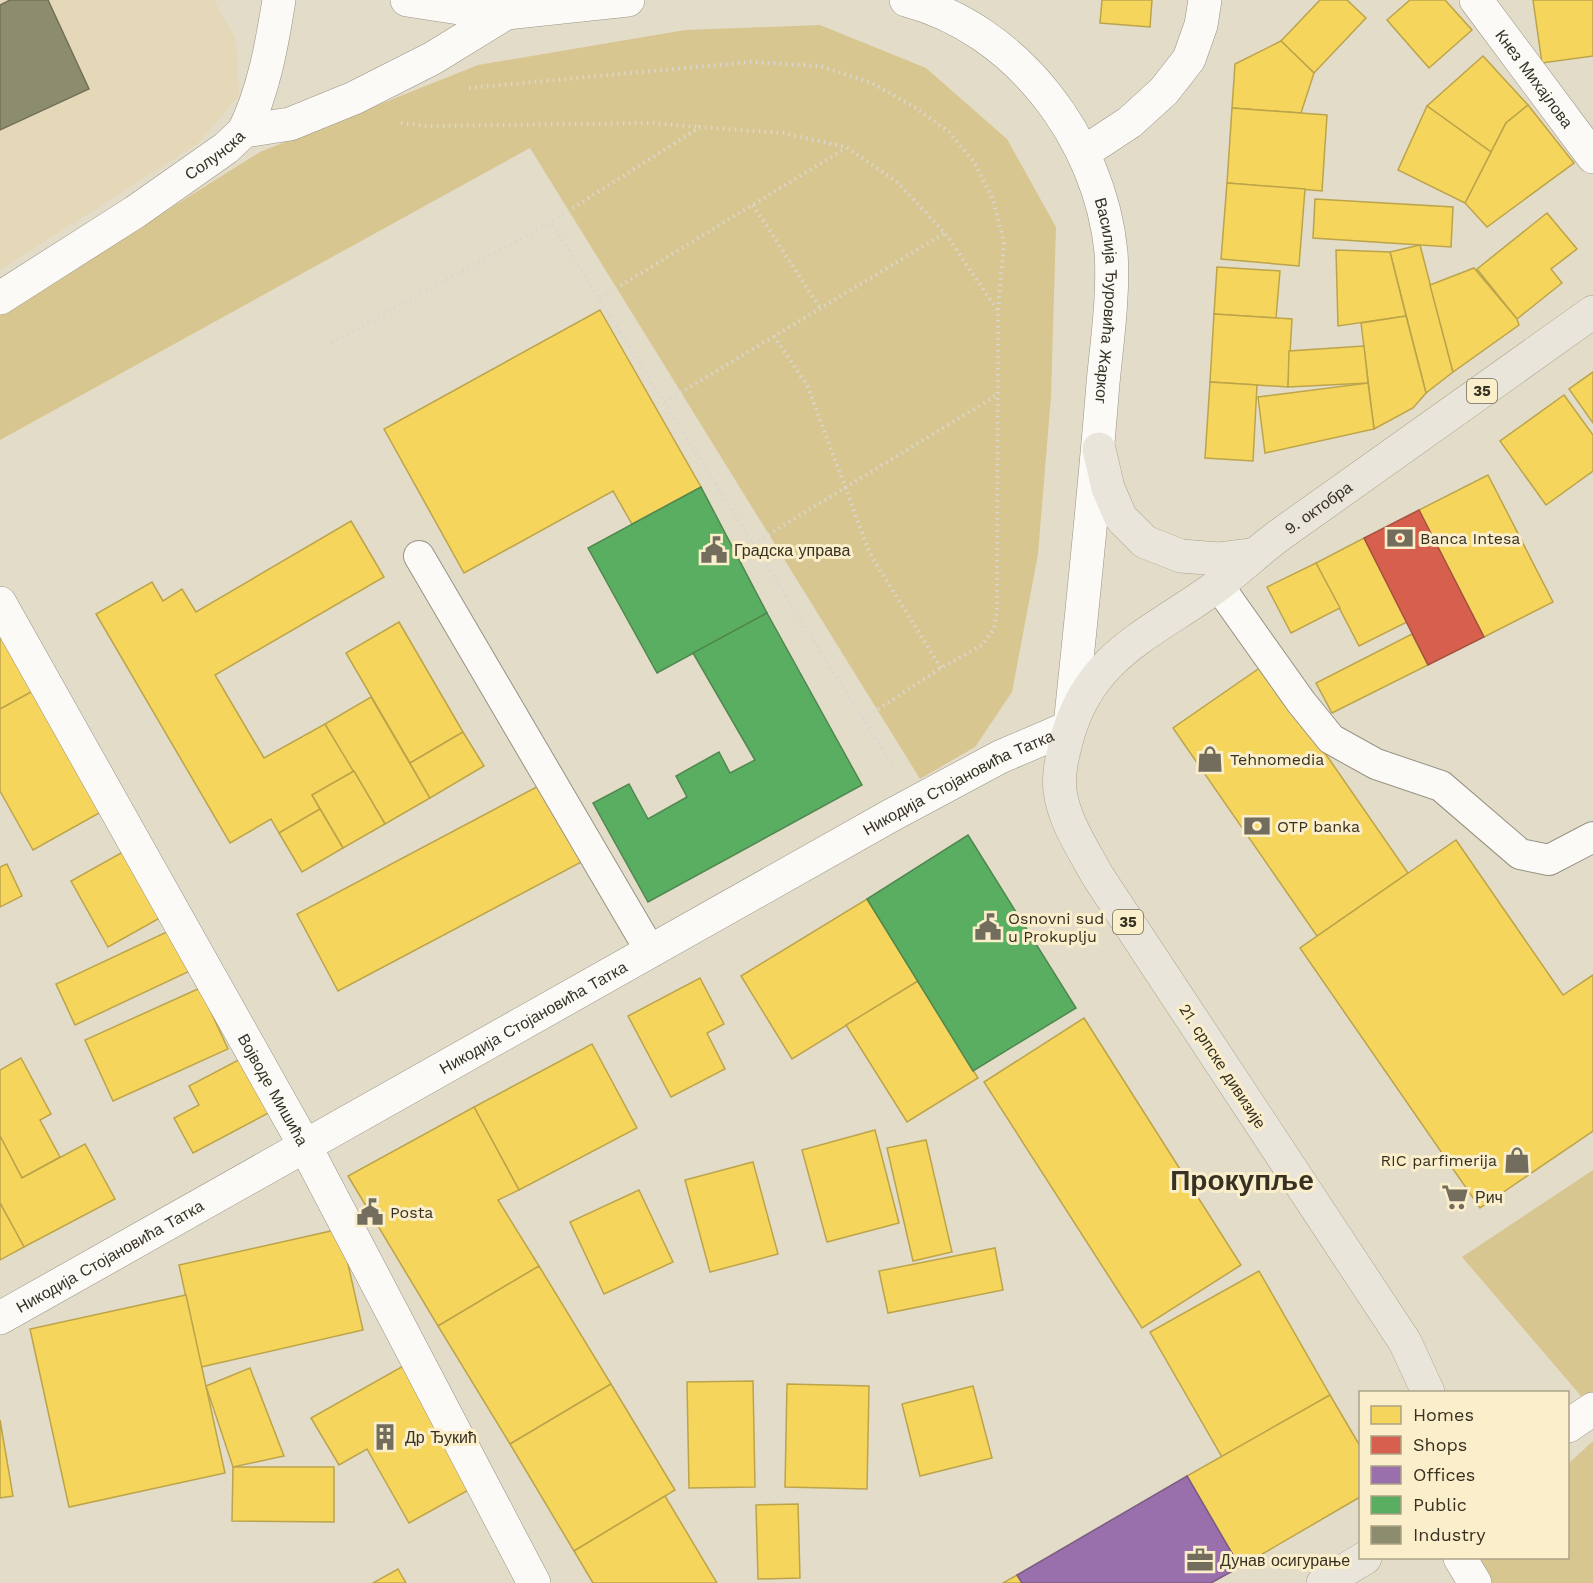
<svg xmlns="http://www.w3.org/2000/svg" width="1593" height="1583" font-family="'Work Sans',sans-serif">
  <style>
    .built { fill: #e4d8b8 }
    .green { fill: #d8c691 }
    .homes { fill: #f6d55c; stroke: #bca44b; stroke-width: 1.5 }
    .shops { fill: #d6604d; stroke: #a65240; stroke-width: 1.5 }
    .offices { fill: #9970ab; stroke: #7b5d82; stroke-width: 1.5 }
    .public { fill: #5aae61; stroke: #4f884e; stroke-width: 1.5 }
    .industry { fill: #8c8c6e; stroke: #727158; stroke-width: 1.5 }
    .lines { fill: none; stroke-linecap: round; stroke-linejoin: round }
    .lane-casing { stroke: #989384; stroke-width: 32 }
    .street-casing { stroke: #989384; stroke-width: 34 }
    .secondary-casing { stroke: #989384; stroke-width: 34 }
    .primary-casing { stroke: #aba38a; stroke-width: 34 }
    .path { stroke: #dad7d0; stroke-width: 4; stroke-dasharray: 1.5 4.5; stroke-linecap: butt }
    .lane { stroke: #fbfaf7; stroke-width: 30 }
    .street { stroke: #fbfaf7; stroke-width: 33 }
    .secondary { stroke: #fbfaf7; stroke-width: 33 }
    .primary { stroke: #e9e5da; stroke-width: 33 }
    .labels { text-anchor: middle; stroke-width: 6; stroke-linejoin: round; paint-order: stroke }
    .shield { fill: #fbeeca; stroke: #716a55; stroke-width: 1.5 }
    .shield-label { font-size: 15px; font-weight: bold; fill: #363123 }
    .street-label { font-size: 16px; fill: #363123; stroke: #fbeeca }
    .poi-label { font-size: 16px; fill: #363123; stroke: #fbeeca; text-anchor: start }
    .town-label { font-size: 28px; font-weight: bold; fill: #363123; stroke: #fbeeca }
  </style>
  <rect width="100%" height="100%" fill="#e3dcc8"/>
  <!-- built -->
  <polygon class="built" points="0,0 214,0 236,39 239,96 197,144 0,270"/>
  <!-- green -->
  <g class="green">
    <polygon points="820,25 926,68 1007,139 1056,227 1051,396 1038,554 1012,692 975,747 920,779 530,148 0,440 0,315 260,152 478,65 685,30"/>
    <polygon points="1593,1170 1593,1410 1462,1257"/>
    <polygon points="1593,1441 1593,1583 1486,1583 1468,1558 1568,1558 1568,1464"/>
  </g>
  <!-- homes -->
  <g class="homes">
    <polygon points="1102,0 1152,0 1150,27 1100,23"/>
    <polygon points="1320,0 1347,0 1366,18 1314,73 1281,41"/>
    <polygon points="1410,0 1445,0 1472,30 1429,68 1387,20"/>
    <polygon points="1533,0 1593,0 1593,56 1542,63"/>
    <polygon points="1281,41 1314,73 1301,113 1232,108 1235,64"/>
    <polygon points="1483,56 1528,105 1506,123 1491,152 1427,106"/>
    <polygon points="1528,105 1574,163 1487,227 1465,203 1506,123"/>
    <polygon points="1427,106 1491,152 1465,203 1398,170"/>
    <polygon points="1232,108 1327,115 1322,191 1227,183"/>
    <polygon points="1227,183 1305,189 1299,266 1221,259"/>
    <polygon points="1315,199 1453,207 1451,247 1313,238"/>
    <polygon points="1547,213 1577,249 1551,269 1562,283 1517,319 1477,269"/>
    <polygon points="1420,245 1453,372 1426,393 1390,252"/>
    <polygon points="1336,250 1390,252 1406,316 1338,326"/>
    <polygon points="1217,267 1280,271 1276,318 1214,314"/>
    <polygon points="1474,268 1517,319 1519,325 1453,372 1430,285"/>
    <polygon points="600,310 701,487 632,524 613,491 464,573 384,429"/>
    <polygon points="1214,314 1292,319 1288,387 1210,382"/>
    <polygon points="1406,316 1426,393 1413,408 1374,429 1361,323"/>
    <polygon points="1364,346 1368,383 1288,387 1289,351"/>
    <polygon points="1593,372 1593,423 1569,389"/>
    <polygon points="1210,382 1257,385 1253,461 1205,458"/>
    <polygon points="1368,383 1374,429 1265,453 1258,397"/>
    <polygon points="1564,395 1593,435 1593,471 1546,505 1500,441"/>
    <polygon points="1488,475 1553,602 1484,637 1419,510"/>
    <polygon points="351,521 384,577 215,675 264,758 325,724 354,771 312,795 320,809 279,833 271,819 230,843 96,614 152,582 163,601 182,589 196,612"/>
    <polygon points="1364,538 1407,622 1359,646 1316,563"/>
    <polygon points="1316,563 1340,608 1291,633 1267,587"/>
    <polygon points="0,610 42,686 0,709"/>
    <polygon points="399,622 463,732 410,763 346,653"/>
    <polygon points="1412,634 1428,665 1332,713 1316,683"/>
    <polygon points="1264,665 1408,873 1317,936 1173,728"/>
    <polygon points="42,686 110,807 33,850 0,791 0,709"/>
    <polygon points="371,697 430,798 385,824 325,724"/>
    <polygon points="463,732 484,766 430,798 410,763"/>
    <polygon points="354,771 385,824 343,848 312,795"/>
    <polygon points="546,782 587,859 338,991 297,914"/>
    <polygon points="320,809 343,848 302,872 279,833"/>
    <polygon points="1456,840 1563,995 1593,975 1593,1131 1480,1208 1300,948"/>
    <polygon points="130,848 167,914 108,947 71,881"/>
    <polygon points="7,864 22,896 0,907 0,867"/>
    <polygon points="867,899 918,981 792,1059 741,976"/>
    <polygon points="173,929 192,970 75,1025 56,984"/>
    <polygon points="700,978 724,1024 707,1033 725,1069 671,1097 628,1016"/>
    <polygon points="918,981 978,1078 907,1122 846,1025"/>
    <polygon points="200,988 228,1049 113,1101 85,1040"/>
    <polygon points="1084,1018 1241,1265 1142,1328 984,1082"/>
    <polygon points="592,1044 637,1128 519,1190 474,1107"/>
    <polygon points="246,1056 274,1110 193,1153 174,1118 199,1105 189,1086"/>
    <polygon points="21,1058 51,1114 40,1120 60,1157 22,1178 0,1136 0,1070"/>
    <polygon points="474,1107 519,1190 498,1200 539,1266 438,1326 348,1176"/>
    <polygon points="875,1130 899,1223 827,1242 802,1150"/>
    <polygon points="0,1136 22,1178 85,1144 115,1199 24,1247 0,1203"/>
    <polygon points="926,1140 952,1252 913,1261 887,1148"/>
    <polygon points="753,1162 778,1254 710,1272 685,1180"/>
    <polygon points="639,1190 673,1262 604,1294 570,1222"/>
    <polygon points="0,1203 24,1247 0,1260"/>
    <polygon points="340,1229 363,1330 201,1367 179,1265"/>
    <polygon points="995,1248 1003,1290 888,1313 879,1271"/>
    <polygon points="539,1266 611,1384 510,1444 438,1326"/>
    <polygon points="1259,1271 1330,1395 1222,1457 1150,1332"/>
    <polygon points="186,1295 225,1473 69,1507 30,1329"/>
    <polygon points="405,1365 474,1487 409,1523 367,1449 339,1465 311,1418"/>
    <polygon points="250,1368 284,1456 233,1467 206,1386"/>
    <polygon points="753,1381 755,1487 689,1488 687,1382"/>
    <polygon points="611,1384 675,1490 574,1551 510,1444"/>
    <polygon points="787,1384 869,1386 867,1489 785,1487"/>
    <polygon points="973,1386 992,1458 920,1476 902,1404"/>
    <polygon points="1330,1395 1360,1446 1360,1497 1240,1567 1187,1476"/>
    <polygon points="0,1420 13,1496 0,1498"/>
    <polygon points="233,1467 334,1467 334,1522 232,1521"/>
    <polygon points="665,1496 717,1583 593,1583 574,1551"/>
    <polygon points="798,1504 800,1578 758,1579 756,1505"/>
    <polygon points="398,1569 406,1583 373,1583"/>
    <polygon points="1017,1575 1022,1583 1003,1583"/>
  </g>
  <!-- shops -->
  <polygon class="shops" points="1419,510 1484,637 1428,665 1364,538"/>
  <!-- offices -->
  <polygon class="offices" points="1187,1476 1240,1567 1211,1583 1022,1583 1017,1575"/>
  <!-- public -->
  <g class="public">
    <polygon points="701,487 767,613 657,673 588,548"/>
    <polygon points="767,613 862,785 648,902 593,803 629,784 648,819 687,797 676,776 719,752 730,773 755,760 693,653"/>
    <polygon points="968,835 1076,1008 973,1071 867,899"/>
  </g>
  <!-- industry -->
  <polygon class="industry" points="10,0 48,0 89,89 0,130 0,5"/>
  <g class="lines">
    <defs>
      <g id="lane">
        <polyline points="419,556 651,952"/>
        <polyline points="1218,585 1301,702 1331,739 1376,764 1441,786 1520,854 1549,860 1593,837"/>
      </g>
      <g id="street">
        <path id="s1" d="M1476 0 1593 157"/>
        <path d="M244 131C264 90 272 44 279 0"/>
        <polyline points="1083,153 1130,122 1164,91 1189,59 1201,25 1205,0"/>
        <path id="s2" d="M0 298 135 212 226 148 244 131 290 124 354 98 433 58 506 13"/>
        <path id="s3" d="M0 603 305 1146 534 1583"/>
        <path id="s4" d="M0 1318 890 816 1000 757 1070 727"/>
        <polyline points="1568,1426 1593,1409"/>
        <polyline points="1460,1558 1475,1583"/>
      </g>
      <g id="secondary">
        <polyline points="407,0 459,8 506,13 628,0"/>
        <path id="s5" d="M906 0C1017 29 1100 139 1111 252 1114 294 1107 342 1103 383 1094 498 1082 612 1070 726"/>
      </g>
      <g id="primary">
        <polyline points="1099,449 1108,488 1121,518 1145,542 1181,556 1219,559 1252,555"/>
        <path id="s6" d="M1428 1392 1405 1342 1097 875C1083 849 1064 821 1060 791 1058 774 1062 758 1066 742 1088 654 1152 634 1217 586 1239 569 1259 550 1281 534L1593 312"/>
        <polyline points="1323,1583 1365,1558"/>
      </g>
    </defs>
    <!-- lane casing -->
    <use href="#lane" class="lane-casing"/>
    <!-- street casing -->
    <use href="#street" class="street-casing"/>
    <!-- secondary casing -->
    <use href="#secondary" class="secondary-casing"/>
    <!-- primary casing -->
    <use href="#primary" class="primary-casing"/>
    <!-- path -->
    <g class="path">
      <polyline points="469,88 750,62 820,66 872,83 916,108 949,132 974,162 993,199 1004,243 998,310"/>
      <polyline points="401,123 428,126 653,123 699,127"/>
      <polyline points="753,205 820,308"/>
      <polyline points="600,298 846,148"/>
      <polyline points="774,336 808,387 870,554 941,668"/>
      <polyline points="331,343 551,222"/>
      <polyline points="665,402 945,233"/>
      <polyline points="753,544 997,395"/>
      <polyline points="863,719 941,668 982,645 994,629 997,610 998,311 945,233 897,182 846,147 783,133 700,127 551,222 863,719 893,765"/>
    </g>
    <!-- lane -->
    <use href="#lane" class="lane"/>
    <!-- street -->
    <use href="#street" class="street"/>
    <!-- secondary -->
    <use href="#secondary" class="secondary"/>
    <!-- primary -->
    <use href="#primary" class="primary"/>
  </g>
  <!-- icons -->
  <defs>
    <symbol id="bank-bare" viewBox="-9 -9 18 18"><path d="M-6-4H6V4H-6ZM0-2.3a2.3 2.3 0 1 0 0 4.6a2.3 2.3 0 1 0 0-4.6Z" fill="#736d5d" stroke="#fbeeca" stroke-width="2.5" paint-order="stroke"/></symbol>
    <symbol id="civic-bare" viewBox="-9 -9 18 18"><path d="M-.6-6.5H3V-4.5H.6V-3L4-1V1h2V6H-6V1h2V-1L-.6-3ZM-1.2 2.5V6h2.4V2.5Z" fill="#736d5d" stroke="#fbeeca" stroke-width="2.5" paint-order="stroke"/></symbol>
    <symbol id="shop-bare" viewBox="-9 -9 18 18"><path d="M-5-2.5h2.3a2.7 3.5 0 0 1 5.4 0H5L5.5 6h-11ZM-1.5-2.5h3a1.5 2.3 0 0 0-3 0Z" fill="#736d5d" stroke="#fbeeca" stroke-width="2.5" paint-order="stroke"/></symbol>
    <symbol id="supermarket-bare" viewBox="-9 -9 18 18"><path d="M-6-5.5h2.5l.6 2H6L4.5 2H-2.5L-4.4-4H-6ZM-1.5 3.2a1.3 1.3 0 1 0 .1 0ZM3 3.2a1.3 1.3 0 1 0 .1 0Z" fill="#736d5d" stroke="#fbeeca" stroke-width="2.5" paint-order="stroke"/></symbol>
    <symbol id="building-bare" viewBox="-9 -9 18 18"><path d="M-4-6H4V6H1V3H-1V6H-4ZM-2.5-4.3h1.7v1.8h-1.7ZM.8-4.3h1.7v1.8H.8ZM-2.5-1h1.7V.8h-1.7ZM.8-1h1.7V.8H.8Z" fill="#736d5d" stroke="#fbeeca" stroke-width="2.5" paint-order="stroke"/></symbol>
    <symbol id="office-bare" viewBox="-9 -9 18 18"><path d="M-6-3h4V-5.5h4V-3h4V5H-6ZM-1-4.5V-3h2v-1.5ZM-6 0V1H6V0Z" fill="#736d5d" stroke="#fbeeca" stroke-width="2.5" paint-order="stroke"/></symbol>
  </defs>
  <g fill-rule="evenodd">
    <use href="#bank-bare" x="1381" y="519" width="38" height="38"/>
    <use href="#civic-bare" x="695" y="531" width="38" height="38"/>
    <use href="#shop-bare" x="1191" y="740" width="38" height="38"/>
    <use href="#bank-bare" x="1238" y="807" width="38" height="38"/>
    <use href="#civic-bare" x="969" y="908" width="38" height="38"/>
    <use href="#shop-bare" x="1498" y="1141" width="38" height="38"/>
    <use href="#supermarket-bare" x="1436" y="1178" width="38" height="38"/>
    <use href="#civic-bare" x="351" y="1193" width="38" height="38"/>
    <use href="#building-bare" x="366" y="1418" width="38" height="38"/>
    <use href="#office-bare" x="1181" y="1541" width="38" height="38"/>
  </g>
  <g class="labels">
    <!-- shield labels -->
    <g class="shield">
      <rect x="1467" y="379" width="30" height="24" rx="4.5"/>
      <rect x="1113" y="910" width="30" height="24" rx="4.5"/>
    </g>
    <g class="shield-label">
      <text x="1482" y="396">35</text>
      <text x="1128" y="927">35</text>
    </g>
    <!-- street labels -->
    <g class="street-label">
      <text dy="6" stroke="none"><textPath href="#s1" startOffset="98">Кнез Михајлова</textPath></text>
      <text dy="6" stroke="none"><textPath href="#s2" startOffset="258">Солунска</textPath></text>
      <text dy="6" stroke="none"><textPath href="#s5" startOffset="393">Василија Ђуровића Жарког</textPath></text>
      <text dy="6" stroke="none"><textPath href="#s6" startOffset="1108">9. октобра</textPath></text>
      <text dy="6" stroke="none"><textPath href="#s4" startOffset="1098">Никодија Стојановића Татка</textPath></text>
      <text dy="6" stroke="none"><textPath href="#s4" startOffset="612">Никодија Стојановића Татка</textPath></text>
      <text transform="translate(1223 1066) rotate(57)" y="6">21. српске дивизије</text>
      <text dy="6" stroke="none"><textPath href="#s3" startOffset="558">Војводе Мишића</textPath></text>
      <text dy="6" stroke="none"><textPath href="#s4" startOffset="126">Никодија Стојановића Татка</textPath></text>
    </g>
    <!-- poi labels -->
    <g class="poi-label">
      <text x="1420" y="544">Banca Intesa</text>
      <text x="734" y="556">Градска управа</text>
      <text x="1230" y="765">Tehnomedia</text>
      <text x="1277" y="832">OTP banka</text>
      <text x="1008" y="924">Osnovni sud<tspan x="1008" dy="18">u Prokuplju</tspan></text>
      <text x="1497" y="1166" text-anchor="end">RIC parfimerija</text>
      <text x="1475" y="1203">Рич</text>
      <text x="390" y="1218">Posta</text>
      <text x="405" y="1443">Др Ђукић</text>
      <text x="1220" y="1566">Дунав осигурање</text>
    </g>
    <!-- town labels -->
    <g class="town-label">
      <text x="1242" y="1190">Прокупље</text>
    </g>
  </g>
  <!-- legend -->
  <rect x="1359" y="1391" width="210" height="168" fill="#fbeeca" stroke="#aca287" stroke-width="1.5"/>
  <rect x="1371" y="1406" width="30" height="18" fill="#f6d55c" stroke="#aca287" stroke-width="1.5"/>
  <text x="1413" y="1421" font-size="18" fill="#363123">Homes</text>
  <rect x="1371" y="1436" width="30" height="18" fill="#d6604d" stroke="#aca287" stroke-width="1.5"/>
  <text x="1413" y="1451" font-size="18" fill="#363123">Shops</text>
  <rect x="1371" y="1466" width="30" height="18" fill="#9970ab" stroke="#aca287" stroke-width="1.5"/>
  <text x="1413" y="1481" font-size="18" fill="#363123">Offices</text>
  <rect x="1371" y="1496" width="30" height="18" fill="#5aae61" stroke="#aca287" stroke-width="1.5"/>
  <text x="1413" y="1511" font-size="18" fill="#363123">Public</text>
  <rect x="1371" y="1526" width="30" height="18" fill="#8c8c6e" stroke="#aca287" stroke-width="1.5"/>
  <text x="1413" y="1541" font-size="18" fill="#363123">Industry</text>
</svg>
